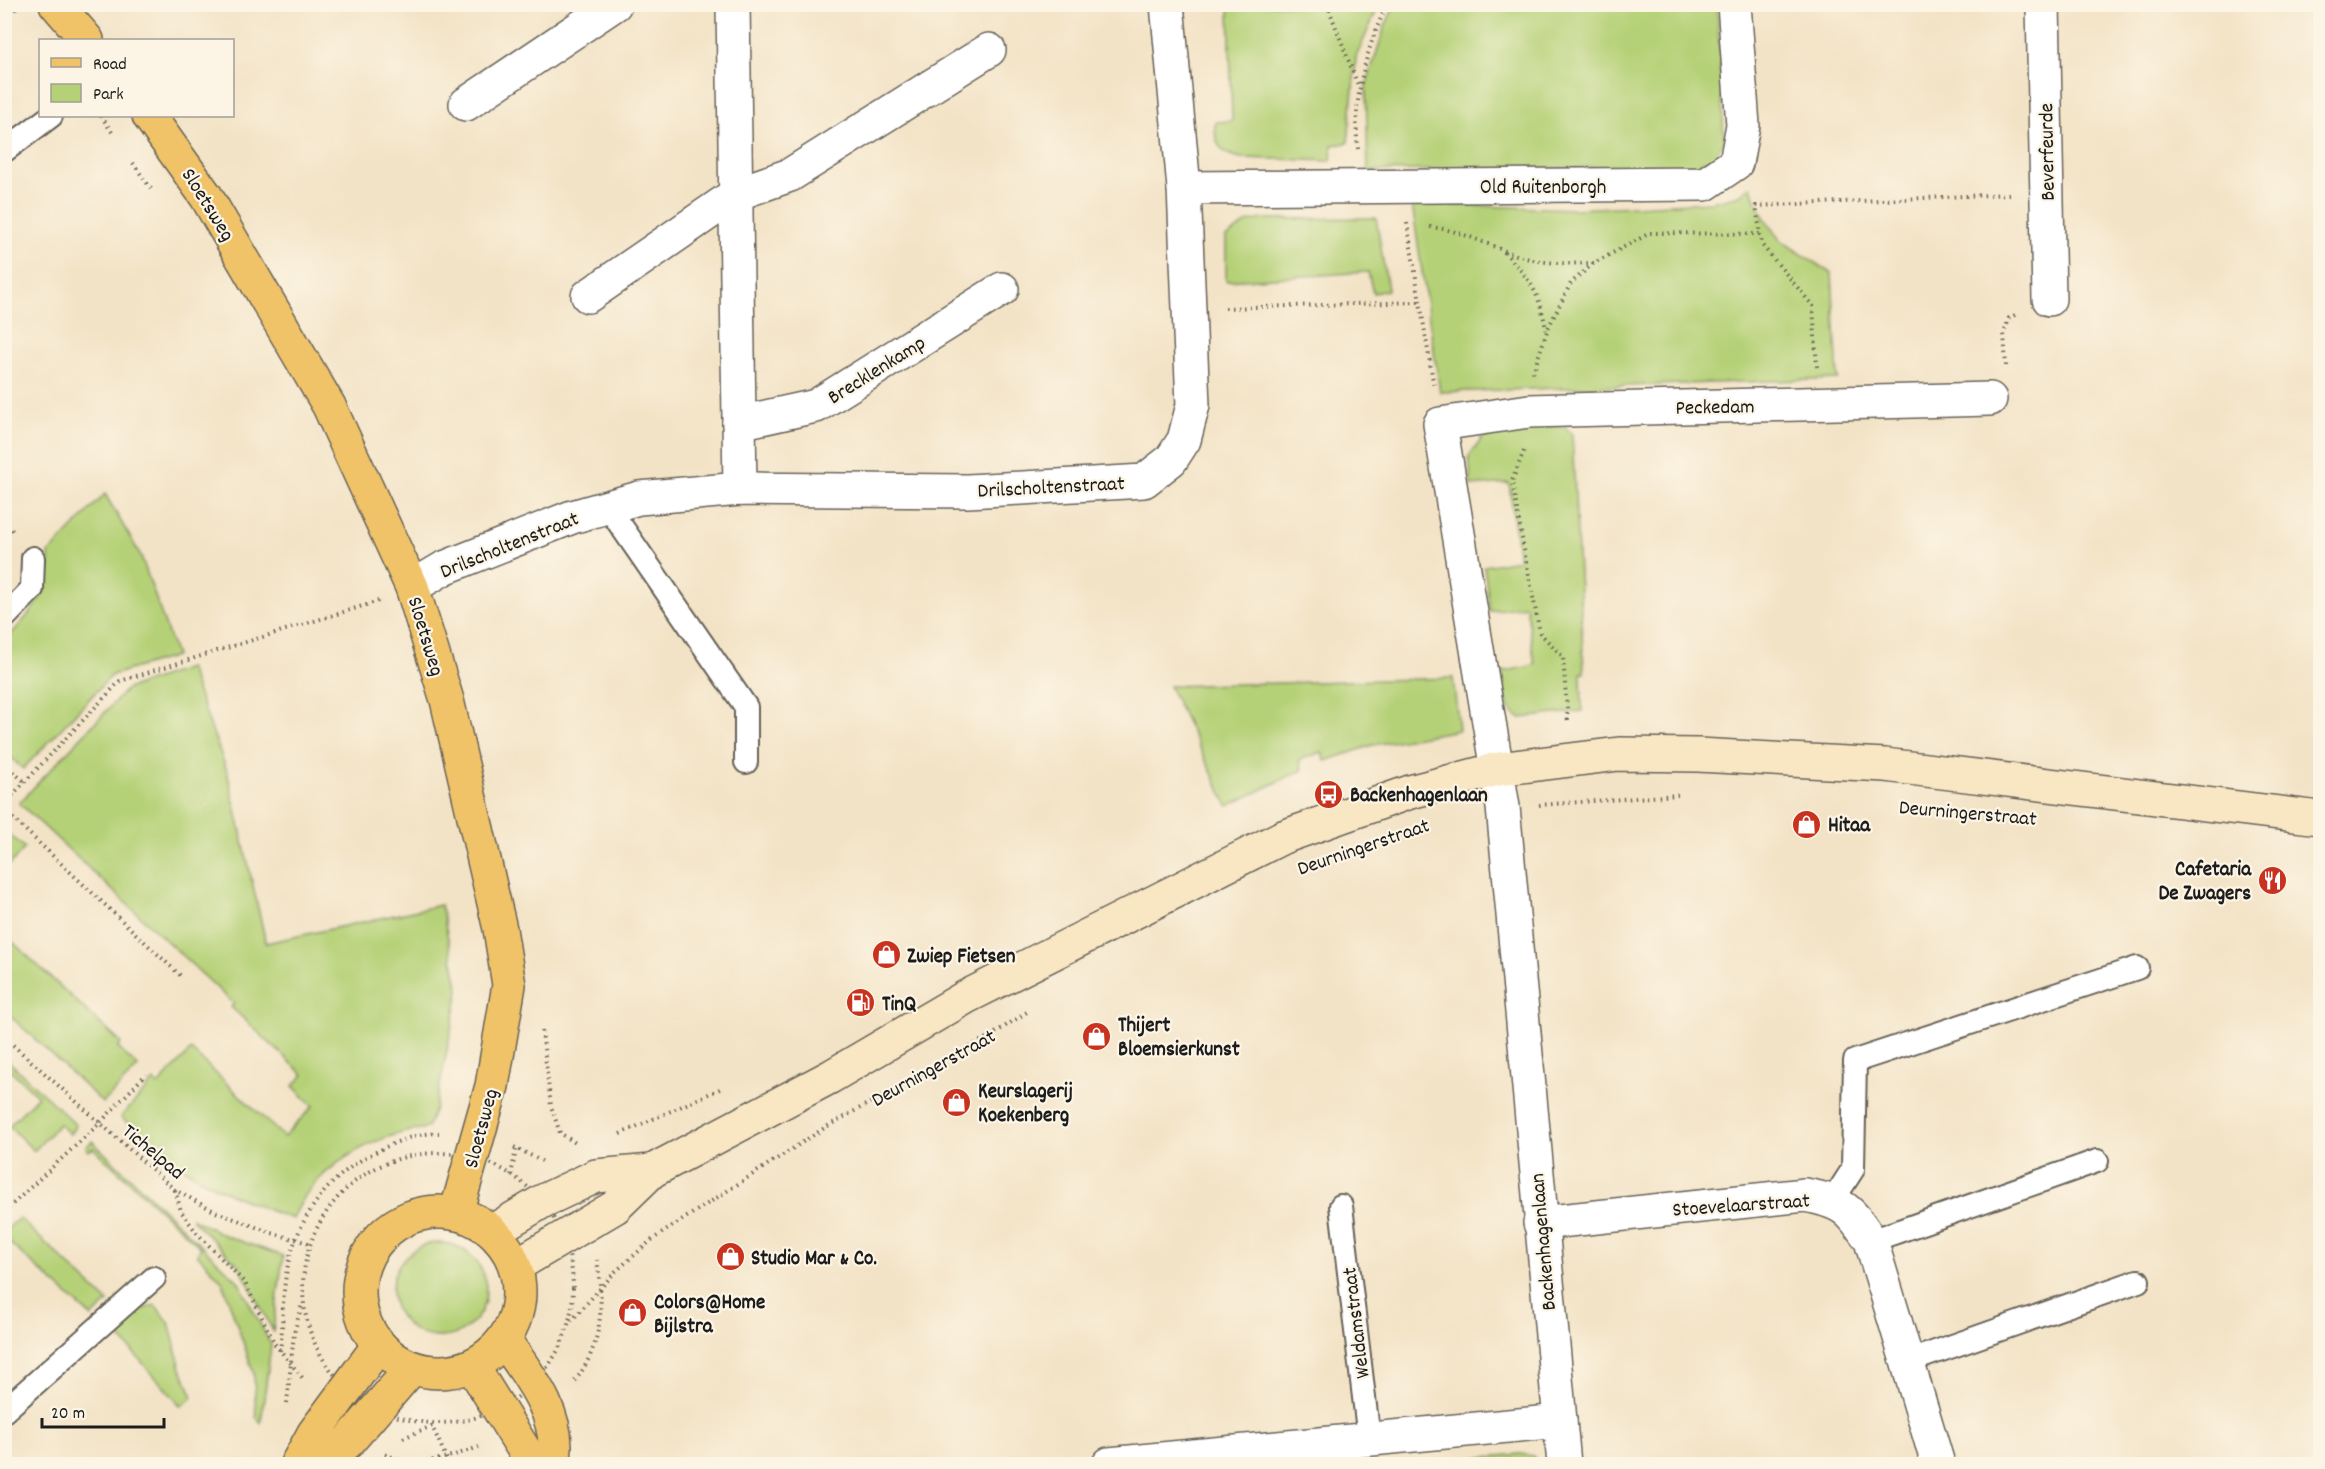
<svg xmlns="http://www.w3.org/2000/svg" width="2325" height="1469" font-family="Dekko,sans-serif">
  <style>
    .green { fill: #b5d177; stroke: #68764a; stroke-width: 1.5 }
    .lines { fill: none; stroke-linecap: round; stroke-linejoin: round }
    .service-casing { stroke: #676258; stroke-width: 26 }
    .minor-casing { stroke: #676258; stroke-width: 36 }
    .secondary-casing { stroke: #676258; stroke-width: 36 }
    .primary-casing { stroke: #676258; stroke-width: 36 }
    .path { stroke: #676258; stroke-width: 4; stroke-dasharray: 1.5 4.5; stroke-linecap: butt }
    .service { stroke: #fff; stroke-width: 22 }
    .minor { stroke: #fff; stroke-width: 33 }
    .secondary { stroke: #f9e7c3; stroke-width: 33 }
    .primary { stroke: #f1c369; stroke-width: 33 }
    .labels { text-anchor: middle; stroke-width: 4.5; stroke-linejoin: round; paint-order: stroke }
    .street-label { font-size: 21px; fill: #1c1c1c; stroke: #fcf5e5 }
    .poi-label { font-size: 21px; font-weight: bold; fill: #1c1c1c; stroke: #fcf5e5; text-anchor: start }
  </style>
  <rect width="100%" height="100%" fill="#fcf5e5"/>
  <filter id="ink" filterUnits="userSpaceOnUse"><feTurbulence type="fractalNoise" baseFrequency=".0167" numOctaves="2"/><feDisplacementMap in="SourceGraphic" scale="12" xChannelSelector="R" yChannelSelector="G"/><feConvolveMatrix kernelMatrix="1 2 1 2 8 2 1 2 1" color-interpolation-filters="sRGB"/></filter>
  <filter id="wash" filterUnits="userSpaceOnUse"><feTurbulence type="fractalNoise" baseFrequency=".008" numOctaves="4" result="noise"/><feDisplacementMap in="SourceGraphic" scale="24" xChannelSelector="R" yChannelSelector="G"/><feGaussianBlur stdDeviation="1.35" result="paint"/><feColorMatrix in="noise" values="0 0 0 0 0 0 0 0 0 0 0 0 0 0 0 0 0 1.4 0 .05"/><feComposite in="paint" operator="in"/></filter>
  <g filter="url(#wash)">
    <rect width="100%" height="100%" fill="#f3e3c6"/>
    <!-- green -->
    <g class="green">
      <path d="M1229 5H1379L1356 57 1348 143 1332 145 1331 161 1242 158C1220 155 1214 143 1215 122L1232 121Z"/>
      <polygon points="1395,5 1717,5 1724,140 1714,158 1694,166 1368,171 1366,86 1385,26"/>
      <polygon points="1750,186 1765,219 1780,240 1832,274 1838,379 1440,392 1412,204 1576,209 1711,202 1740,195"/>
      <polygon points="1376,218 1388,290 1373,293 1368,272 1226,281 1226,237 1248,222 1263,219"/>
      <path d="M1564 426 1572 434 1584 673H1581L1582 711 1520 718C1504 711 1504 688 1502 672L1535 665 1526 606 1490 611 1484 566 1519 560 1509 483 1471 486 1469 456 1485 435 1505 428Z"/>
      <path d="M105 494 141 556 176 656 112 675 23 769 5 752V641C31 612 51 595 49 553Z"/>
      <path d="M189 668 227 771 266 943 441 905 459 991 435 1109 427 1128C373 1135 314 1166 293 1219 219 1193 178 1171 121 1117L154 1081 158 1085 191 1050 284 1137 313 1106 293 1086 304 1075 231 1007 234 1004 19 803 127 689Z"/>
      <polygon points="1453,678 1459,730 1373,745 1325,761 1322,752 1299,760 1302,770 1228,806 1169,686"/>
      <polygon points="5,831 25,848 5,870"/>
      <polygon points="4,934 121,1043 118,1048 138,1067 103,1103 5,1011"/>
      <polygon points="5,1058 76,1125 70,1134 59,1124 34,1151 9,1126 38,1096 5,1065"/>
      <polygon points="92,1141 238,1281 271,1345 261,1423 256,1417 254,1374 222,1281 197,1254 201,1248 93,1148 89,1151 86,1147"/>
      <polygon points="19,1218 108,1302 92,1317 5,1239 5,1231"/>
      <polygon points="191,1218 226,1236 283,1256 273,1331 239,1266"/>
      <circle cx="439" cy="1290" r="47"/>
      <polygon points="155,1305 169,1322 181,1369 193,1397 181,1406 116,1333 137,1311"/>
      <polygon points="1520,1454 1533,1456 1539,1464 1405,1464"/>
    </g>
  </g>
  <g filter="url(#ink)">
    <g class="lines">
      <defs>
        <g id="service">
          <polyline points="4,151 51,116"/>
          <polyline points="608,507 746,707 746,762"/>
          <polyline points="4,618 32,589 33,558"/>
          <polyline points="1833,1200 1853,1169 1855,1061 2137,968"/>
          <polyline points="1341,1206 1369,1439"/>
          <polyline points="1871,1241 2097,1161"/>
          <polyline points="1907,1362 2138,1281"/>
          <polyline points="4,1411 154,1278"/>
        </g>
        <g id="minor">
          <polyline points="733,4 740,489"/>
          <polyline points="2043,4 2049,299"/>
          <polyline points="466,104 615,4"/>
          <polyline points="1184,188 1705,184 1736,163 1743,125 1734,4"/>
          <polyline points="588,296 736,194 790,175 989,50"/>
          <polyline points="739,423 816,406 1002,289"/>
          <polyline points="412,587 444,568 572,517 639,498 740,489 968,491 1144,481 1171,460 1184,440 1193,405 1184,188 1167,4"/>
          <path d="M1540 1223 1805 1195C1843 1202 1850 1209 1871 1241L1938 1464"/>
          <polyline points="1109,1464 1560,1421"/>
          <polyline points="1564,1464 1503,807 1440,424 1529,411 1990,399"/>
        </g>
        <g id="secondary">
          <polyline points="493,1231 543,1201 596,1176 652,1171"/>
          <polyline points="515,1266 615,1207 652,1171 830,1077 966,997 1283,837 1410,792 1498,769 1619,754 1698,755 1885,765 2320,818"/>
        </g>
        <g id="primary">
          <polyline points="56,4 87,40"/>
          <polyline points="149,116 206,196 329,406 412,587 447,700 500,929 509,985 492,1086 456,1213"/>
          <circle cx="439" cy="1292" r="80"/>
          <path d="M504 1340C529 1375 564 1419 553 1464"/>
          <polyline points="472,1366 533,1464"/>
          <polyline points="297,1464 314,1433 379,1345"/>
          <polyline points="315,1464 348,1442 412,1368"/>
        </g>
      </defs>
      <!-- service casing -->
      <use href="#service" class="service-casing"/>
      <!-- minor casing -->
      <use href="#minor" class="minor-casing"/>
      <!-- secondary casing -->
      <use href="#secondary" class="secondary-casing"/>
      <!-- primary casing -->
      <use href="#primary" class="primary-casing"/>
      <!-- path -->
      <g class="path">
        <polyline points="12,4 19,13"/>
        <polyline points="1327,4 1359,88"/>
        <polyline points="101,116 114,135"/>
        <path d="M1358 149C1352 99 1366 50 1387 4"/>
        <polyline points="133,163 151,189"/>
        <polyline points="1407,223 1434,387"/>
        <path d="M1430 227C1462 230 1489 246 1519 256 1543 264 1569 264 1594 263"/>
        <path d="M1504 252C1530 279 1540 293 1546 330"/>
        <polyline points="1225,308 1419,302"/>
        <polyline points="2006,366 2004,333 2009,318 2015,315"/>
        <polyline points="1817,367 1813,306 1762,245 1756,206 2009,194"/>
        <polyline points="1533,373 1548,328 1571,283 1594,263 1650,233 1761,234"/>
        <polyline points="1524,451 1512,481 1525,555 1540,633 1563,657 1568,723"/>
        <polyline points="4,520 14,533"/>
        <polyline points="4,764 25,782"/>
        <polyline points="4,804 120,681 379,601"/>
        <polyline points="1539,805 1678,795"/>
        <polyline points="4,810 182,977"/>
        <polyline points="542,1031 551,1106 560,1133 577,1144"/>
        <polyline points="4,1037 175,1190 216,1212 272,1233 312,1244"/>
        <polyline points="620,1134 722,1088"/>
        <polyline points="514,1147 542,1161"/>
        <circle cx="438" cy="1288" r="135"/>
        <polyline points="511,1175 516,1150"/>
        <polyline points="175,1190 181,1211 196,1232 245,1283 275,1344 305,1381"/>
        <polyline points="4,1212 99,1124 146,1074"/>
        <polyline points="571,1321 616,1271 653,1239 826,1127 995,1033 1030,1010"/>
        <path d="M280 1351C283 1328 282 1305 285 1282 292 1227 322 1181 370 1155 393 1143 414 1133 439 1133"/>
        <path d="M575 1381C603 1344 604 1305 597 1260"/>
        <polyline points="287,1403 294,1333 302,1304"/>
        <polyline points="403,1438 432,1426 449,1464"/>
        <path d="M385 1454C418 1469 446 1458 479 1447"/>
      </g>
      <!-- service -->
      <use href="#service" class="service"/>
      <!-- minor -->
      <use href="#minor" class="minor"/>
      <!-- secondary -->
      <use href="#secondary" class="secondary"/>
      <!-- primary -->
      <use href="#primary" class="primary"/>
    </g>
  </g>
  <!-- icons -->
  <defs>
    <symbol id="bus-disc" viewBox="-11 -11 22 22"><circle r="9.5" fill="#c8321e" stroke="#fcf5e5"/><path d="M-5-6H5V4H4V6H2V4H-2V6H-4V4H-5ZM-3.5-4V0h7V-4ZM-3.5 1.2v1.5H-2V1.2ZM2 1.2v1.5H3.5V1.2Z" fill="#fff"/></symbol>
    <symbol id="shop-disc" viewBox="-11 -11 22 22"><circle r="9.5" fill="#c8321e" stroke="#fcf5e5"/><path d="M-5-2.5h2.3a2.7 3.5 0 0 1 5.4 0H5L5.5 6h-11ZM-1.5-2.5h3a1.5 2.3 0 0 0-3 0Z" fill="#fff"/></symbol>
    <symbol id="restaurant-disc" viewBox="-11 -11 22 22"><circle r="9.5" fill="#c8321e" stroke="#fcf5e5"/><path d="M-5-6h1v4h1v-4h1v4h1v-4h1v5L-1.5 .5V6h-2V.5L-5-1ZM5-6V6H3V1.5H1.5Q1.5-4 5-6Z" fill="#fff"/></symbol>
    <symbol id="fuel-disc" viewBox="-11 -11 22 22"><circle r="9.5" fill="#c8321e" stroke="#fcf5e5"/><path d="M-5.5-6h7V0h2V4h1.3V-2.5L3-4.5l.8-.8L6-3V5H2.5V1h-1V6h-7ZM-4.2-4.7v3.2H.2V-4.7Z" fill="#fff"/></symbol>
  </defs>
  <g fill-rule="evenodd">
    <use href="#bus-disc" x="1312" y="778" width="33" height="33"/>
    <use href="#shop-disc" x="1790" y="808" width="33" height="33"/>
    <use href="#restaurant-disc" x="2256" y="864" width="33" height="33"/>
    <use href="#shop-disc" x="870" y="938" width="33" height="33"/>
    <use href="#fuel-disc" x="844" y="986" width="33" height="33"/>
    <use href="#shop-disc" x="1080" y="1020" width="33" height="33"/>
    <use href="#shop-disc" x="940" y="1086" width="33" height="33"/>
    <use href="#shop-disc" x="714" y="1240" width="33" height="33"/>
    <use href="#shop-disc" x="616" y="1296" width="33" height="33"/>
  </g>
  <g class="labels">
    <!-- street labels -->
    <g class="street-label">
      <text transform="translate(2046 152) rotate(-91)" y="7">Beverfeurde</text>
      <text x="1543" y="193">Old Ruitenborgh</text>
      <text transform="translate(209 204) rotate(58)" y="7">Sloetsweg</text>
      <text transform="translate(876 369) rotate(-32)" y="7">Brecklenkamp</text>
      <text transform="translate(1715 406) rotate(-1)" y="7">Peckedam</text>
      <text transform="translate(1051 486) rotate(-3)" y="7">Drilscholtenstraat</text>
      <text transform="translate(509 544) rotate(-22)" y="7">Drilscholtenstraat</text>
      <text transform="translate(427 636) rotate(73)" y="7">Sloetsweg</text>
      <text transform="translate(1968 812) rotate(5)" y="7">Deurningerstraat</text>
      <text transform="translate(1363 846) rotate(-19)" y="7">Deurningerstraat</text>
      <text transform="translate(933 1067) rotate(-29)" y="7">Deurningerstraat</text>
      <text transform="translate(480 1128) rotate(-75)" y="7">Sloetsweg</text>
      <text transform="translate(154 1151) rotate(40)" y="7">Tichelpad</text>
      <text transform="translate(1741 1204) rotate(-4)" y="7">Stoevelaarstraat</text>
      <text transform="translate(1542 1242) rotate(-95)" y="7">Backenhagenlaan</text>
      <text transform="translate(1355 1323) rotate(-97)" y="7">Weldamstraat</text>
    </g>
    <!-- poi labels -->
    <g class="poi-label">
      <text x="1350" y="801">Backenhagenlaan</text>
      <text x="1828" y="831">Hitaa</text>
      <text x="2251" y="875" text-anchor="end">Cafetaria<tspan x="2251" dy="24">De Zwagers</tspan></text>
      <text x="907" y="962">Zwiep Fietsen</text>
      <text x="882" y="1010">TinQ</text>
      <text x="1118" y="1031">Thijert<tspan x="1118" dy="24">Bloemsierkunst</tspan></text>
      <text x="978" y="1097">Keurslagerij<tspan x="978" dy="24">Koekenberg</tspan></text>
      <text x="751" y="1264">Studio Mar &amp; Co.</text>
      <text x="654" y="1308">Colors@Home<tspan x="654" dy="24">Bijlstra</tspan></text>
    </g>
  </g>
  <!-- margin -->
  <rect width="2325" height="1469" fill="none" stroke="#fcf5e5" stroke-width="24"/>
  <!-- legend -->
  <rect x="39" y="39" width="195" height="78" fill="#fcf5e5" stroke="#a29e95" stroke-width="1.5"/>
  <rect x="51" y="58" width="30" height="9" fill="#f1c369" stroke="#a29e95" stroke-width="1.5"/>
  <text x="93" y="69" font-size="18" fill="#1c1c1c">Road</text>
  <rect x="51" y="84" width="30" height="18" fill="#b5d177" stroke="#a29e95" stroke-width="1.5"/>
  <text x="93" y="99" font-size="18" fill="#1c1c1c">Park</text>
  <!-- scale -->
  <path d="M42 1418v9h122v-9" fill="none" stroke="#1c1c1c" stroke-width="3"/>
  <text x="51" y="1418" font-size="18" fill="#1c1c1c" stroke="#fcf5e5" stroke-width="4.5" paint-order="stroke">20 m</text>
</svg>
